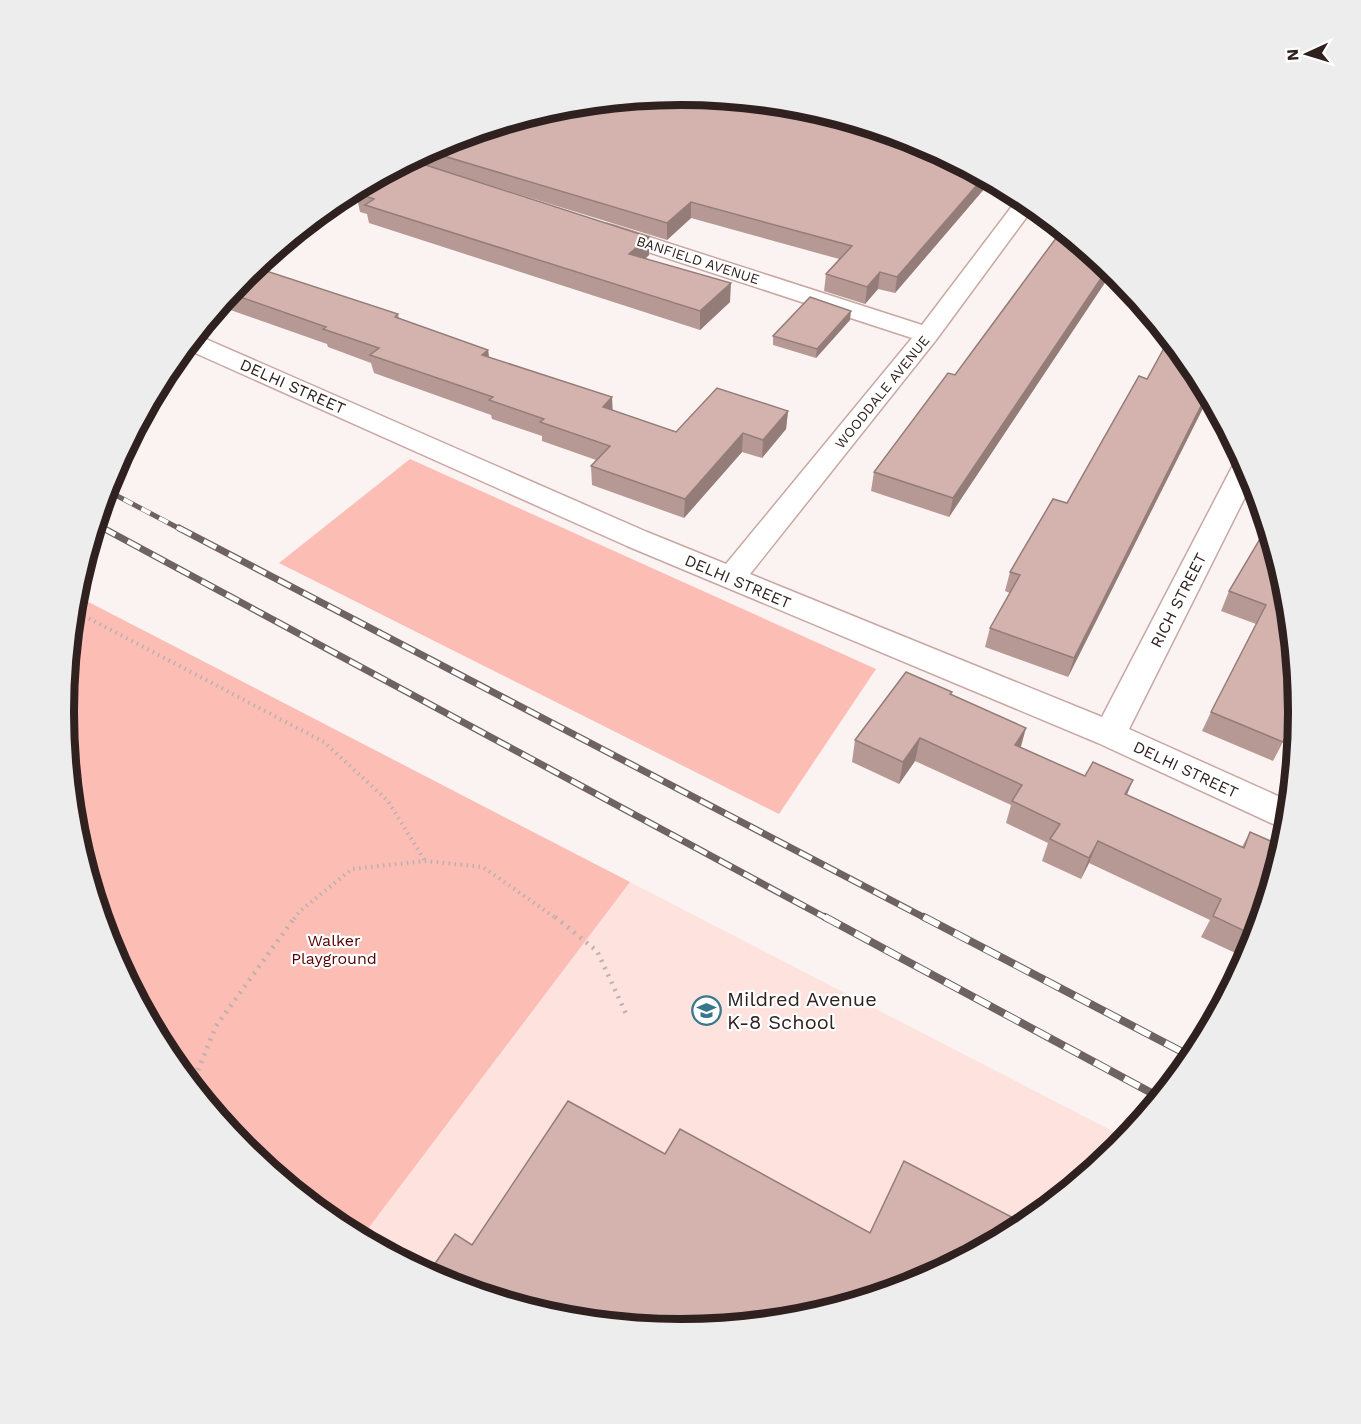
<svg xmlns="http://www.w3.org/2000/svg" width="1361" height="1424" font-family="'Work Sans',sans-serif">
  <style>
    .built { fill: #fde2de }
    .green { fill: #fbbdb4 }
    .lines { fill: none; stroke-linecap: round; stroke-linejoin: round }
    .minor-casing { stroke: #c9a7a2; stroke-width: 3 }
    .path-far1 { stroke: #bbb1b0; stroke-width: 4; stroke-dasharray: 1.5 4.5; stroke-linecap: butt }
    .path { stroke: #bbb1b0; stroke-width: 4.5; stroke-dasharray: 2 6; stroke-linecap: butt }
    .minor { fill: #fff; fill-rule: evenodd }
    .rail-far2-casing { stroke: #6e6361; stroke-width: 5 }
    .rail-far1-casing { stroke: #6e6361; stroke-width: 7 }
    .rail-casing { stroke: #6e6361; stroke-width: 8 }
    .rail-far2 { stroke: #fff; stroke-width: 4; stroke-dasharray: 10; stroke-linecap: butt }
    .rail-far1 { stroke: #fff; stroke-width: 4.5; stroke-dasharray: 14; stroke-linecap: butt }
    .rail { stroke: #fff; stroke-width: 6; stroke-dasharray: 17; stroke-linecap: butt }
    .wall { fill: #b69995 }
    .shaded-wall { fill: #947d79 }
    .building { fill: #d4b2ad; stroke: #947d79; stroke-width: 1.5 }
    .labels { text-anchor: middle; stroke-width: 4.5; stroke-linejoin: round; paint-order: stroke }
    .far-street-label { font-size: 14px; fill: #2e211f; stroke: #fff }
    .street-label { font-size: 16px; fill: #2e211f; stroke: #fff }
    .park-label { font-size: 16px; fill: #570001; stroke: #fff }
    .near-poi-label { font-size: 20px; fill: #2e211f; stroke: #fff; text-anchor: start }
    .rim { fill: none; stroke: #2e211f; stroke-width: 8 }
  </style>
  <rect width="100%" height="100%" fill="#fbf3f2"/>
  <!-- built -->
  <polygon class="built" points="630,882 1126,1138 1117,1149 1023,1226 916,1283 801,1318 680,1329 444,1282 361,1238"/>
  <!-- green -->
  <g class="green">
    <polygon points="410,459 876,669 779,814 279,563"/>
    <polygon points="75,595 630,882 361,1238 337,1225 244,1148 167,1055 110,948 75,832 63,712"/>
  </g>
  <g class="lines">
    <defs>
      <polygon id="minor" points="1019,197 1034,207 936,340 750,574 1102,717 1232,467 1236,461 1242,459 1253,481 1129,729 1289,801 1286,830 1098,743 627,546 184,348 195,335 199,336 647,532 726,564 912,338 599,236 596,231 599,226 607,224 615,226 922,325"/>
    </defs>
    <!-- minor casing -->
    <use href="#minor" class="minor-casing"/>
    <!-- path-far1 -->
    <g class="path-far1">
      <polyline points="73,610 324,742 388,801 425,861"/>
      <polyline points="294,919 300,911 352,869 425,861 483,867 557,919"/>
    </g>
    <!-- path -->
    <g class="path">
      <polyline points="555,917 597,951 628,1018"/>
      <polyline points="192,1085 216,1026 295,917"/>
    </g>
    <!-- minor -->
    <use href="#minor" class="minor"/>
    <defs>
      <g id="rail-far2">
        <polyline points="106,490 182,530"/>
        <polyline points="95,524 106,530"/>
      </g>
      <g id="rail-far1">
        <polyline points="103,528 828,919"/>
        <polyline points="179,528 927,919"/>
      </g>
      <g id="rail">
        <polyline points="825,917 1159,1097"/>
        <polyline points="924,917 1192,1057"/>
      </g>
    </defs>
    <!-- rail-far2 casing -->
    <use href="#rail-far2" class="rail-far2-casing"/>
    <!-- rail-far1 casing -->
    <use href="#rail-far1" class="rail-far1-casing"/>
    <!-- rail casing -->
    <use href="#rail" class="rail-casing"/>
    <!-- rail-far2 -->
    <use href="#rail-far2" class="rail-far2"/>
    <!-- rail-far1 -->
    <use href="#rail-far1" class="rail-far1"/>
    <!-- rail -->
    <use href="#rail" class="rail"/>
  </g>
  <!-- wall -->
  <g class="wall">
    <polygon points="489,131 917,142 991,181 895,293 878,289 865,304 824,291 826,274 839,259 691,218 667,240 440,170 649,237 649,255 646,258 730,302 700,330 369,223 367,214 360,212 356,193 426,165 424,152 445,141"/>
    <polygon points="1062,230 1112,272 949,517 871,491 874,472 955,375"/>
    <polygon points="244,275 398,314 399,318 488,350 489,357 612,410 676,432 788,411 786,429 762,458 742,452 684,518 592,485 591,466 596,460 542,441 542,436 492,419 491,415 374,373 371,363 328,347 327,344 219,306"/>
    <polygon points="850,320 816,358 773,345 773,336"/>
    <polygon points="1194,369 1212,403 1210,408 1204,406 1068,677 985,647 990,628 1010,593 1005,591 1010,572 1067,503 1147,379"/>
    <polygon points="1267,527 1283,742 1273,761 1202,731 1211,712 1256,624 1221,611 1229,591"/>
    <polygon points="952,692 951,695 1020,747 1242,847 1250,832 1282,846 1253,941 1244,957 1201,937 1210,920 1089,863 1081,879 1042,861 1048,843 1006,823 1011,805 915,761 899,784 852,762 855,740"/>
  </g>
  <!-- shaded-wall -->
  <g class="shaded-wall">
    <polygon points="984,177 991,181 895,293 897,277"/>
    <polygon points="691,202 691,218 667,240 667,223"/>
    <polygon points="649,237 649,255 630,272 629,254"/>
    <polygon points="1108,268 1112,272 949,517 953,498"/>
    <polygon points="880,272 878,289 865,304 867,287"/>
    <polygon points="731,283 730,302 700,330 700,311"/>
    <polygon points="851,311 850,320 816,358 817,349"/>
    <polygon points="488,350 490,368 482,355"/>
    <polygon points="1207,394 1208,395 1204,406 1068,677 1074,658"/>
    <polygon points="612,397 613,416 603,407"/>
    <polygon points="788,411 786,429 762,458 763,440"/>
    <polygon points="743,433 742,452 684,518 685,499"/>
    <polygon points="1026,728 1020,750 1015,745"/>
    <polygon points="920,738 915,761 899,784 903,762"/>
    <polygon points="1133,780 1124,802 1125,794"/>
    <polygon points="1098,841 1089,863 1081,879 1089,858"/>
  </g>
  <!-- building -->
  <g class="building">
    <polygon points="681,94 801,106 917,142 984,177 897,277 880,272 867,287 826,274 852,246 691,202 667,223 427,151 445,141 483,130 489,131 499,125 560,106"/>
    <polygon points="410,160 649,237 629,254 731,283 700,311 365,205 374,199 356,193 390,170"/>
    <polygon points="1062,230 1108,268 953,498 874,472 948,373 955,375"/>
    <polygon points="254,267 398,314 395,317 488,350 482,355 612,397 603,407 676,432 717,388 788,411 763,440 743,433 685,499 591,466 610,446 540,422 544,419 489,400 493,397 370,355 379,348 323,329 326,327 229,293 244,275"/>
    <polygon points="810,297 851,311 817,349 773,336"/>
    <polygon points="1169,339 1194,369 1207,394 1074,658 990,628 1020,575 1010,572 1053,499 1067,503 1139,376 1147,379"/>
    <polygon points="1267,527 1286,592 1298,709 1283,742 1211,712 1266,605 1229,591"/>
    <polygon points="906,672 952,692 950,694 1026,728 1015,745 1085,776 1093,762 1133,780 1125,794 1244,848 1250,832 1282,846 1255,936 1213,916 1221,899 1098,841 1089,858 1050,839 1060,824 1012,801 1022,785 920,738 903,762 855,740"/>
    <polygon points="568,1101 665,1154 680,1129 870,1233 904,1161 1025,1224 916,1283 801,1318 680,1329 560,1318 444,1282 428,1274 455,1234 472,1245"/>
  </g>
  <!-- icons -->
  <defs>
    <symbol id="school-ring" viewBox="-11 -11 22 22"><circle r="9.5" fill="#fff" stroke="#37768b" stroke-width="1.5"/><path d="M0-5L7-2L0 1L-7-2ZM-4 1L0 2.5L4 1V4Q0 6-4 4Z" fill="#37768b"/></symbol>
  </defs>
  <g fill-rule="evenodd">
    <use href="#school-ring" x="690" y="994" width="33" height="33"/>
  </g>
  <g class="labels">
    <!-- far-street labels -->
    <g class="far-street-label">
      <text transform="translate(698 260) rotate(18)" y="5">BANFIELD AVENUE</text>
      <text transform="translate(882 392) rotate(-51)" y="5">WOODDALE AVENUE</text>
    </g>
    <!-- street labels -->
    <g class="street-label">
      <text transform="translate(293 386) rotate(24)" y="6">DELHI STREET</text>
      <text transform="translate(738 581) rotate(23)" y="6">DELHI STREET</text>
      <text transform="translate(1178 600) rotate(-63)" y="6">RICH STREET</text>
      <text transform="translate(1186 769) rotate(25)" y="6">DELHI STREET</text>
    </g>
    <!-- park labels -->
    <g class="park-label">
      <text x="334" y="946">Walker<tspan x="334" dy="18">Playground</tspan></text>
    </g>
    <!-- near-poi labels -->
    <g class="near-poi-label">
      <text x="727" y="1006">Mildred Avenue<tspan x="727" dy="23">K-8 School</tspan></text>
    </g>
  </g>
  <!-- crop -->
  <path d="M0 0H1361V1424H0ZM74 712a607 607 0 1 1 1214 0a607 607 0 1 1-1214 0Z" fill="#eeeded" fill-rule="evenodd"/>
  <path class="rim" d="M74 712a607 607 0 1 1 1214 0a607 607 0 1 1-1214 0Z"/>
  <!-- north arrow -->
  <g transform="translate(1307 54) rotate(266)" stroke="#ffffff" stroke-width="4.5" paint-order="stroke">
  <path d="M0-4.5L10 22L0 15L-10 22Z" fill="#2e211f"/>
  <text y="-9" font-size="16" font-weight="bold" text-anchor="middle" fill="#2e211f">N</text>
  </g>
</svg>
